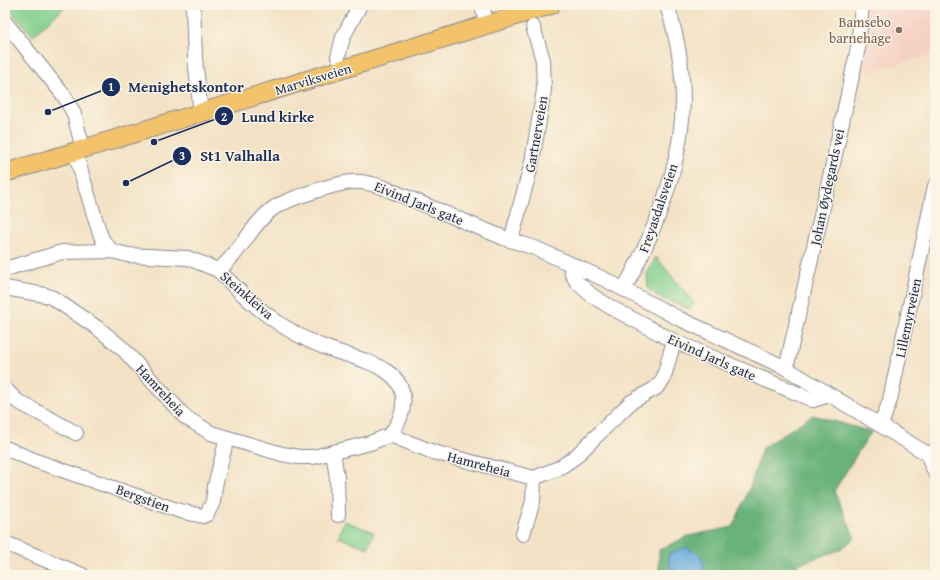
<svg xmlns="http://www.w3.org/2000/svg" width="940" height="580" font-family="'Gentium Book Plus',serif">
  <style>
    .built { fill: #f6d2c4 }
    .green { fill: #82cf8e; stroke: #4e7f76 }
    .forest { fill: #69b279; stroke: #42706c }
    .water { fill: #67abdc; stroke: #416d9d }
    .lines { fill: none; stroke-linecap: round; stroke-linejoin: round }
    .minor-casing { stroke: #878892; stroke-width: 16 }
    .major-casing { stroke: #878892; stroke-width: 20 }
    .minor { stroke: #fff; stroke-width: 14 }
    .major { stroke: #f2c36a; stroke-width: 18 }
    .education-dot { fill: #8d6e63; stroke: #fcf5e5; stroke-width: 1.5 }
    .labels { text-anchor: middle; stroke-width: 3; stroke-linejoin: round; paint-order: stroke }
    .education-label { font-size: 14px; fill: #785e54; stroke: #fcf5e5; text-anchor: end }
    .street-label { font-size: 14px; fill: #1b2f5e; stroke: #fcf5e5 }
    .leader { fill: none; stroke: #1b2f5e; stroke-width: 1.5 }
    .callout-dot { fill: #1b2f5e; stroke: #fcf5e5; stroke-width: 1.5 }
    .mark-label { font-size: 12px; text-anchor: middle; font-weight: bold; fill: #fff }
    .callout-label { font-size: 15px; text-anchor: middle; font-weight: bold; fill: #1b2f5e; stroke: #fcf5e5; stroke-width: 3; stroke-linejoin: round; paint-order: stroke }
  </style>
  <rect width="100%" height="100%" fill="#fcf5e5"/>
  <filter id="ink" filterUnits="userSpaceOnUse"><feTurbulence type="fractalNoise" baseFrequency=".025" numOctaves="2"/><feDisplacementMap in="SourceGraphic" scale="8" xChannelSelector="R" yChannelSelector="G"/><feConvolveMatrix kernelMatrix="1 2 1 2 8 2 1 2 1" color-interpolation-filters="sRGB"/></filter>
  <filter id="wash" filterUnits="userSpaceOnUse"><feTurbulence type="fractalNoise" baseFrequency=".012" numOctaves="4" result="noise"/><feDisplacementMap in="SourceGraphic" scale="16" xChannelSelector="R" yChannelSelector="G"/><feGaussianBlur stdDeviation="0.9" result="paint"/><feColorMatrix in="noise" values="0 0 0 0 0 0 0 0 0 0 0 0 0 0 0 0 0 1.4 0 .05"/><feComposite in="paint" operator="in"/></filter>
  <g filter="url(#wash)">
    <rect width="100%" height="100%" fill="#f3e2c5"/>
    <!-- built -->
    <polygon class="built" points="866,5 935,5 935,54 856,75"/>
    <!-- green -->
    <g class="green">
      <polygon points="13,5 67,5 33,36 9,9"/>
      <polygon points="656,257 695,304 689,309 661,298 648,289 647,274"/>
      <polygon points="344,521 374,532 368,548 338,537"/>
    </g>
    <!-- forest -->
    <polygon class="forest" points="813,415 872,432 867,438 834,491 855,538 840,550 798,564 793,575 705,575 702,556 670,567 680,575 659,575 659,550 688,536 733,527 751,484 762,448"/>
    <!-- water -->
    <polygon class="water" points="686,547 702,556 705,575 680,575 670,567 668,554"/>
  </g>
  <g filter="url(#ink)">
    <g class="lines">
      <defs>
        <g id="minor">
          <polyline points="193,5 195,58 201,114"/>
          <polyline points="482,5 487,25"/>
          <polyline points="5,22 65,97 74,114 83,149"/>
          <polyline points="338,57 343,37 360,5"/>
          <polyline points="75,152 99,231 103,241 112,251"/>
          <polyline points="511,240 532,162 544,90 543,60 533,27"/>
          <polyline points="571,265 572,274 577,282 591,295 612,308 674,341 813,400 829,395"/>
          <path d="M5 269 62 252 112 251 128 255 188 258 218 270C241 293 264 316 293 332 303 338 314 343 324 347 344 355 368 359 386 371 411 387 406 415 390 435"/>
          <path d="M218 270C240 254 251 225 271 210 285 199 334 184 352 182 363 181 373 184 382 187L504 238 535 248 604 279 678 318 784 367 931 456"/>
          <polyline points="5,288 45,295 53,298 99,329 122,348 185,417 211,433 282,454 299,457 313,457 370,443 390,435 433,452 534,478 559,468 574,458 631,402 656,388 663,380 674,341"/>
          <path d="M624 289C654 234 682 165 683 101 683 69 677 36 667 5"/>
          <polyline points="784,367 788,360 834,159 858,48 862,5"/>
          <polyline points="5,389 17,401 76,433"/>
          <polyline points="881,425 890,400 935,186"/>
          <polyline points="5,448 36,461 180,511 203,516 207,514 213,502 215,486 227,438"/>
          <polyline points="935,450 930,461 935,472"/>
          <polyline points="333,452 337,478 338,515"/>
          <polyline points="523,534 533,501 534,478"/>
          <polyline points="5,543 82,575"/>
        </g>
        <polyline id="major" points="5,173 551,5"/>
      </defs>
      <!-- minor casing -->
      <use href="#minor" class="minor-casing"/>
      <!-- major casing -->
      <use href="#major" class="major-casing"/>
      <!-- minor -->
      <use href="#minor" class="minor"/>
      <!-- major -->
      <use href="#major" class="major"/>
    </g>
  </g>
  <!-- markers -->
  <circle class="education-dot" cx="899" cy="30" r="4"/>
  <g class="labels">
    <!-- education labels -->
    <g class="education-label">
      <text x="891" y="27">Bamsebo<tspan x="891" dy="16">barnehage</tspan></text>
    </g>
    <!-- street labels -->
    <g class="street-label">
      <text transform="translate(313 79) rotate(-17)" y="5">Marviksveien</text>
      <text transform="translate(536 134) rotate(-80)" y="5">Gartnerveien</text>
      <text transform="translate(827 187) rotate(-78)" y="5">Johan Øydegards vei</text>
      <text transform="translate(419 203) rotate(22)" y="5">Eivind Jarls gate</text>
      <text transform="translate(658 208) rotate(-71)" y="5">Freyasdalsveien</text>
      <text transform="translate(247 295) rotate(41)" y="5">Steinkleiva</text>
      <text transform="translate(908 318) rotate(-78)" y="5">Lillemyrveien</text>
      <text transform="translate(712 357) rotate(24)" y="5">Eivind Jarls gate</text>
      <text transform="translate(161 390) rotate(47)" y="5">Hamreheia</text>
      <text transform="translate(479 464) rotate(15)" y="5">Hamreheia</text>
      <text transform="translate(143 498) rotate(20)" y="5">Bergstien</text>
    </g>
  </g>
  <!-- callouts -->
  <path class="leader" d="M48 112L111 87M154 142L224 116M126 183L182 156"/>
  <g class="callout-dot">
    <circle cx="48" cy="112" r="4"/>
    <circle cx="154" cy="142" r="4"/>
    <circle cx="126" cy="183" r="4"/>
    <circle cx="111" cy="87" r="10"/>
    <circle cx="224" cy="116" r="10"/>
    <circle cx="182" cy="156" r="10"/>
  </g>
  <g class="mark-label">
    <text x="111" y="91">1</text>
    <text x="224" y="121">2</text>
    <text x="182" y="160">3</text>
  </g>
  <g class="callout-label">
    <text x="186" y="92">Menighetskontor</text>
    <text x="278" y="122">Lund kirke</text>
    <text x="240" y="161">St1 Valhalla</text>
  </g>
  <!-- margin -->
  <rect width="940" height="580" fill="none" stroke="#fcf5e5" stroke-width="20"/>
</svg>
